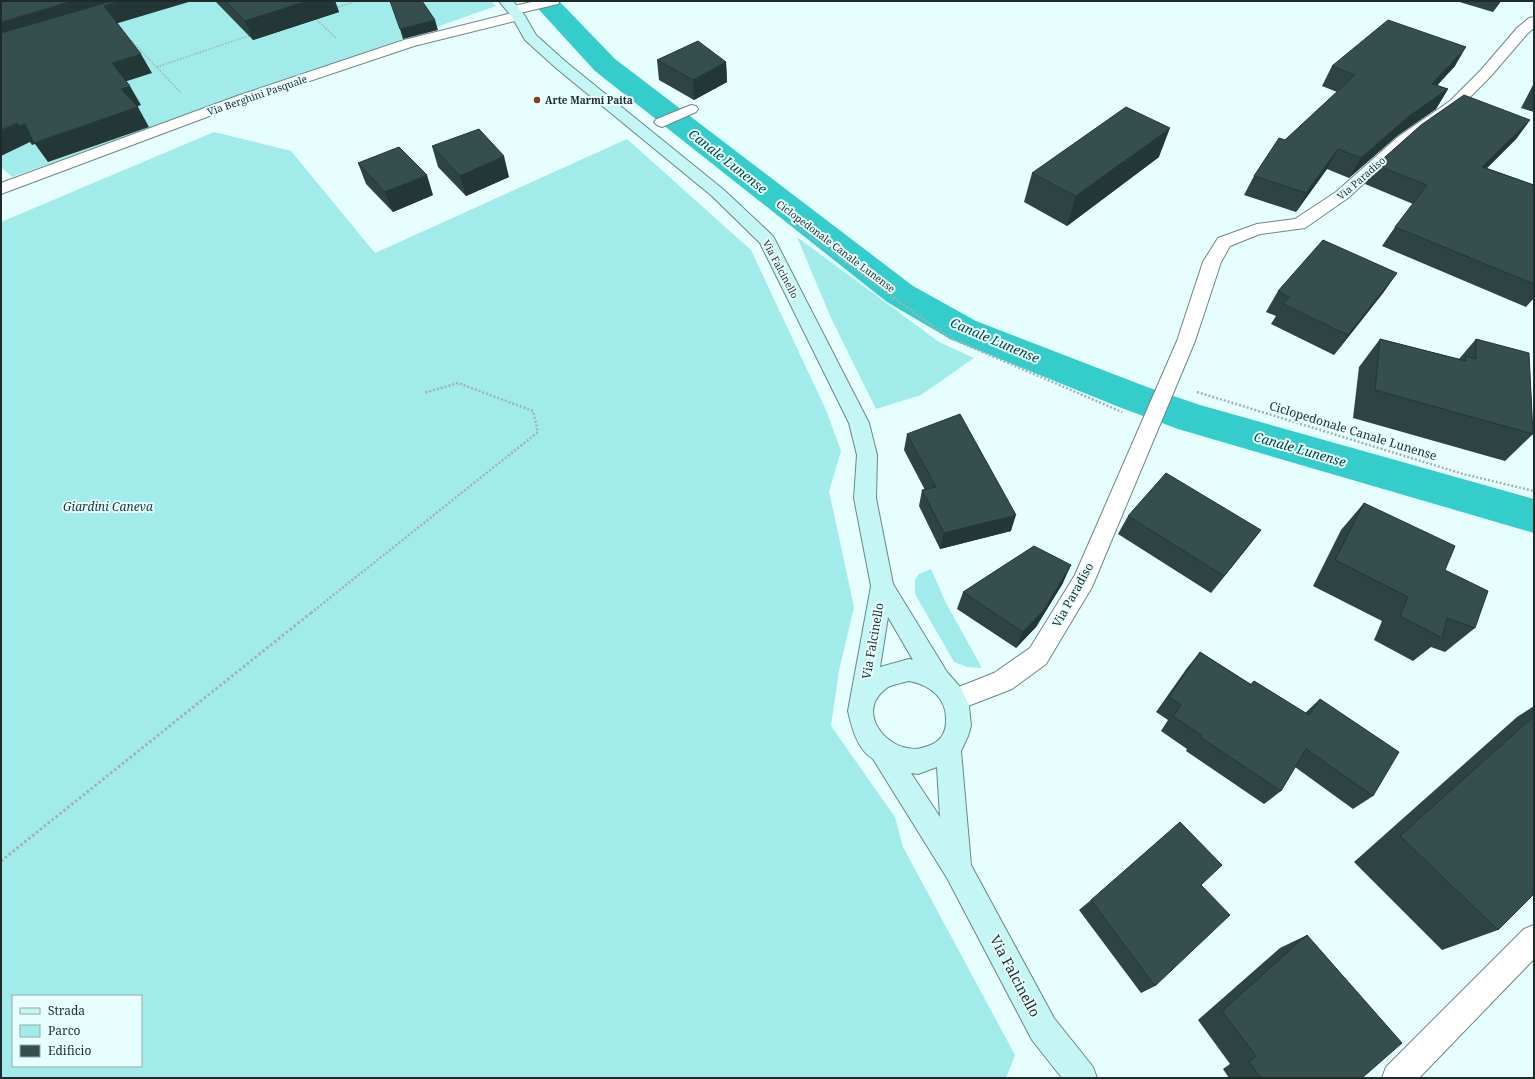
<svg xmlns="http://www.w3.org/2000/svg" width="1535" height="1079" font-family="'Noto Serif',serif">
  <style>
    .green { fill: #a1ecea; fill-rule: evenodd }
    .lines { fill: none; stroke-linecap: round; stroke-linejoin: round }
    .canal { fill: #35cdcb; fill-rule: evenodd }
    .street-casing { stroke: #6b8786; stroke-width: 2 }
    .secondary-casing { stroke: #6b8786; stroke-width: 2 }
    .path-far2 { stroke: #a0b3b3; stroke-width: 1.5; stroke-dasharray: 1.5 1.5; stroke-linecap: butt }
    .path-far1 { stroke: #a0b3b3; stroke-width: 2.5; stroke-dasharray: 2 2; stroke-linecap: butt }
    .path { stroke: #a0b3b3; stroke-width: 3; stroke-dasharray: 2.5 2.5; stroke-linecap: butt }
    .street { fill: #fff; fill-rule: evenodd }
    .secondary { fill: #c3f6f5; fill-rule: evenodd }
    .wall { fill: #2d4443 }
    .shaded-wall { fill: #243737 }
    .building { fill: #344f4e; stroke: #243737 }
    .poi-dot { fill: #863e1d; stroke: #e6fefd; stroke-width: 1.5 }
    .labels { text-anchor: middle; stroke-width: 4; stroke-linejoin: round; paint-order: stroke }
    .far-street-label { font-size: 10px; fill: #1f2a2a; stroke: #e6fefd }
    .far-poi-label { font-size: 10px; font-weight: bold; fill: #1f2a2a; stroke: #e6fefd; text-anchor: start }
    .street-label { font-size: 12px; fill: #1f2a2a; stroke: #e6fefd }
    .park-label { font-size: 12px; font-style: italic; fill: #1c3434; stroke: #e6fefd }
    .water-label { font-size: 13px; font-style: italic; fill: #004544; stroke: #e6fefd }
    .near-street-label { font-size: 14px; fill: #1f2a2a; stroke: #e6fefd }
  </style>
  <rect width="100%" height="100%" fill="#e6fefd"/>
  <!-- green -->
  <g class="green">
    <polygon points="1,1 491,1 496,6 12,177 1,167"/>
    <path d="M214 132 291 151 375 253 627 139 751 250 826 410 841 451 829 491 854 607 839 671 831 726 895 817 903 847 1015 1055 1006 1078H1V222ZM13 996H141V1066H13Z"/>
    <polygon points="797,237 939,342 974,358 921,395 876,409 831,318"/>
    <polygon points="931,569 946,603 982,668 967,667 954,662 915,594 915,580 919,574"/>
  </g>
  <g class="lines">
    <!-- canal -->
    <polygon class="canal" points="531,1 559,1 615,59 913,286 976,321 1147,387 1200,405 1534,499 1534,533 1178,429 1119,407 950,339 887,302 595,71"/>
    <defs>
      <g id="street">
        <polygon points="536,1 560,1 558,4 520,13 525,16 523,19 414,46 247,102 1,194 1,183 237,96 404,40 512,13 507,10 509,7"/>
        <polygon points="1534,17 1534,28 1527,34 1491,76 1460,107 1408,143 1348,198 1305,228 1260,234 1230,246 1221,262 1195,341 1092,587 1046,664 1012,689 955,711 946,708 943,700 946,692 994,673 1030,648 1075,575 1177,341 1203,262 1218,238 1257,224 1295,219 1336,192 1398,137 1450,101 1481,70 1517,28 1529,18"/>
        <polygon points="691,105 696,106 698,109 696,112 662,127 657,125 654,122 657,119"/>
        <polygon points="1534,925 1534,959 1419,1078 1382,1078 1386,1067 1524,929"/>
      </g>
      <path id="secondary" d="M499 1H513L525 16 536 35 566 62 724 190 773 236 869 423 877 455 876 498 893 584 947 672 961 688 969 706 971 726 968 736 961 751 971 865 1054 1018 1093 1067 1097 1078H1062L1032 1040 947 878 873 759C857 749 852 728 848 711L871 586 854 498 857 455 849 423 760 243 712 196 556 68 525 40 512 17ZM888 617 913 660 909 659 880 667ZM909 681C930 685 947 698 946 721 946 727 945 731 942 736 938 742 932 745 925 747 895 758 855 718 882 692 884 690 886 688 888 687 895 684 902 683 909 681ZM937 767 940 817 911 773 918 774Z"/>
    </defs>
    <!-- street casing -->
    <use href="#street" class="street-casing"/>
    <!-- secondary casing -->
    <use href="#secondary" class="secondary-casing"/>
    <!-- path-far2 -->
    <g class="path-far2">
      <polyline points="336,8 356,1"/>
      <polyline points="315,18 336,38"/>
      <polyline points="127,36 181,93"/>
      <polyline points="157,67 251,35"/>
      <polyline points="795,226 846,263"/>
    </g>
    <!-- path-far1 -->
    <g class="path-far1">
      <polyline points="845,262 948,337 1122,412"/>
      <polyline points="1197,392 1463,474 1534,491"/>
      <polyline points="311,613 538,432 533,411 458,383 424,393"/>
    </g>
    <!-- path -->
    <polyline class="path" points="1,861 312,612"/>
    <!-- street -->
    <use href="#street" class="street"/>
    <!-- secondary -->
    <use href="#secondary" class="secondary"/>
  </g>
  <!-- wall -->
  <g class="wall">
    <polygon points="215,1 335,1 339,12 253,40"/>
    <polygon points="1456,1 1501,1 1493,12"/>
    <polygon points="657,60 726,62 727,82 694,100 659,80"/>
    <polygon points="1332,66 1455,66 1437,85 1448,89 1436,109 1397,136 1349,178 1327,169 1296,212 1244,195 1254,176 1285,140 1337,92 1322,86"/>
    <polygon points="1534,83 1534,112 1521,108"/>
    <polygon points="1530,120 1516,139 1487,168 1534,185 1534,298 1526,307 1382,246 1395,227 1413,204 1365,184 1376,165"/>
    <polygon points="432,146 509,177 466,196 438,167"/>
    <polygon points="1159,157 1067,226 1024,202 1032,173"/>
    <polygon points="358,163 433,195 393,212 366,184"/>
    <polygon points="1397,273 1383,293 1334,355 1271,324 1276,316 1266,312 1278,291"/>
    <polygon points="1380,339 1459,359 1476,339 1533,434 1505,461 1353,418 1359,367"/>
    <polygon points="907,434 1011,531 940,549 919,506 922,490 925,490 904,450"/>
    <polygon points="1364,503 1445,570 1475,628 1445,652 1431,647 1413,661 1374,640 1382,621 1313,586 1341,530"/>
    <polygon points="1128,516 1261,530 1211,593 1118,534"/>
    <polygon points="1063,583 1036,627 1016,648 957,609 963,592"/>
    <polygon points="1200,652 1251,684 1254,681 1305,713 1320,699 1373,796 1353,809 1295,767 1281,791 1264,804 1186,751 1187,749 1161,731 1168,720 1156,712 1187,668"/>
    <polygon points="1534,706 1534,894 1498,930 1442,950 1354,862 1517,717"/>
    <polygon points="1201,885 1155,986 1141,993 1079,910 1091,900"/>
    <polygon points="1307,935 1362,1078 1229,1078 1223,1069 1230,1064 1198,1020 1280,948"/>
  </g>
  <!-- shaded-wall -->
  <g class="shaded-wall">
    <polygon points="72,1 192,1 115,24 1,44 1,22"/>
    <polygon points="307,1 335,1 339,12 253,40 245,21"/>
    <polygon points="1500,1 1501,1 1493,12"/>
    <polygon points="435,20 438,30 403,39 400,29"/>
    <polygon points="1466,47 1455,66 1421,103 1432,84"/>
    <polygon points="141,54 152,73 124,82 112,63"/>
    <polygon points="726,62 727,82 694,100 693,80"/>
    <polygon points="130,86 141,105 133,108 121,89"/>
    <polygon points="1448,89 1436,109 1397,136 1349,178 1361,158 1409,116"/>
    <polygon points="138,107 149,127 48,162 35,144 32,145 30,142 1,156 1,130 17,123 25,124"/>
    <polygon points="1530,120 1516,139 1469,186 1482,167"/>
    <polygon points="1170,128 1159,157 1067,226 1076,196"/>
    <polygon points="1338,149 1327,169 1296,212 1306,193"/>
    <polygon points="504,156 509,177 466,196 460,176"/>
    <polygon points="427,175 433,195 393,212 385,192"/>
    <polygon points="1397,273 1383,293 1334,355 1348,335"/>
    <polygon points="1016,515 1011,531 940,549 944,533"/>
    <polygon points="1261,530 1247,548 1211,593 1224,576"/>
    <polygon points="1071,565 1063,583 1036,627 1016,648 1023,632"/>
  </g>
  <!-- building -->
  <g class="building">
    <polygon points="1,1 72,1 1,22"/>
    <polygon points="112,1 120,1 104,6 141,54 112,63 130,86 121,89 138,107 34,143 25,124 19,126 17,123 1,130 1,33"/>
    <polygon points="225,1 307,1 245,21"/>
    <polygon points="390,1 422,1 435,20 400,29"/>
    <polygon points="1388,20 1466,47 1432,84 1448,89 1409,116 1361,158 1338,149 1306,193 1254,176 1279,138 1285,140 1355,75 1332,66"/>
    <polygon points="698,41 726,62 693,80 657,60"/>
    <polygon points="1464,95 1530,120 1482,167 1534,185 1534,284 1395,227 1427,185 1376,165 1421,125"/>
    <polygon points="1126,107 1170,128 1076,196 1032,173"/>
    <polygon points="479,129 504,156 460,176 432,146"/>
    <polygon points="399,147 427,175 385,192 358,163"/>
    <polygon points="1323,240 1397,273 1348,335 1283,304 1289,297 1278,291"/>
    <polygon points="1380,339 1466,361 1465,356 1476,359 1476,339 1529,353 1533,434 1375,390"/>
    <polygon points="960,414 1016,515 944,533 922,490 936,487 907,434"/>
    <polygon points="1166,473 1261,530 1224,576 1128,516"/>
    <polygon points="1364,503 1455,546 1445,570 1488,591 1475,628 1447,618 1442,638 1400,616 1408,597 1335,560"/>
    <polygon points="1034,546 1071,565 1044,610 1023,632 963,592"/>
    <polygon points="1200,652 1251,685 1254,681 1309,715 1320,699 1399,752 1373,796 1306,749 1281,791 1200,737 1201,735 1173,716 1181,705 1169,697"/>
    <polygon points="1534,716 1534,894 1498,930 1400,836"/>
    <polygon points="1180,822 1222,865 1201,885 1230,915 1155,986 1091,900"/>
    <polygon points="1307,935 1402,1043 1362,1078 1261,1078 1249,1062 1256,1056 1222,1011"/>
  </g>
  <!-- markers -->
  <circle class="poi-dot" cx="537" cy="100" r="4"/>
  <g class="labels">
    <!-- far-street labels -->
    <g class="far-street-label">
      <text transform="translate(257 95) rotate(-19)" y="4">Via Berghini Pasquale</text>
      <text transform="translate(1361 178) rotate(-41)" y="4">Via Paradiso</text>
      <text transform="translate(836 246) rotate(37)" y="4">Ciclopedonale Canale Lunense</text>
      <text transform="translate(781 269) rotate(62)" y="4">Via Falcinello</text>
    </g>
    <!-- far-poi labels -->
    <g class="far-poi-label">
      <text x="545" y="104">Arte Marmi Paita</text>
    </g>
    <!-- street labels -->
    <g class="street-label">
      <text transform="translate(1353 431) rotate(17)" y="4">Ciclopedonale Canale Lunense</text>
      <text transform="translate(1073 595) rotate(-61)" y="4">Via Paradiso</text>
      <text transform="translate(873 641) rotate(-80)" y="4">Via Falcinello</text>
    </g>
    <!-- park labels -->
    <g class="park-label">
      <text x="108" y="511">Giardini Caneva</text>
    </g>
    <!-- water labels -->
    <g class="water-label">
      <text transform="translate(728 161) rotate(38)" y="5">Canale Lunense</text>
      <text transform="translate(995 340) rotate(23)" y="5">Canale Lunense</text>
      <text transform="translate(1300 449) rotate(16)" y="5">Canale Lunense</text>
    </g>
    <!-- near-street labels -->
    <g class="near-street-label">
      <text transform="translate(1015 976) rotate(62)" y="5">Via Falcinello</text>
    </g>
  </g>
  <!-- border -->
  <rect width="1535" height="1079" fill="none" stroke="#1f2a2a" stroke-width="4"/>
  <!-- legend -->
  <rect x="12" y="995" width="130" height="72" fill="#e6fefd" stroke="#96a9a9"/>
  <rect x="20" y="1008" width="20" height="6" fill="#c3f6f5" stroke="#96a9a9"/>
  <text x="48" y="1015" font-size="12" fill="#1f2a2a">Strada</text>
  <rect x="20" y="1025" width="20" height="12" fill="#a1ecea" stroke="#96a9a9"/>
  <text x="48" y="1035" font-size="12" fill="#1f2a2a">Parco</text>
  <rect x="20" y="1045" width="20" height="12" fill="#344f4e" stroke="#96a9a9"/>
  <text x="48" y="1055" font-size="12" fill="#1f2a2a">Edificio</text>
</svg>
